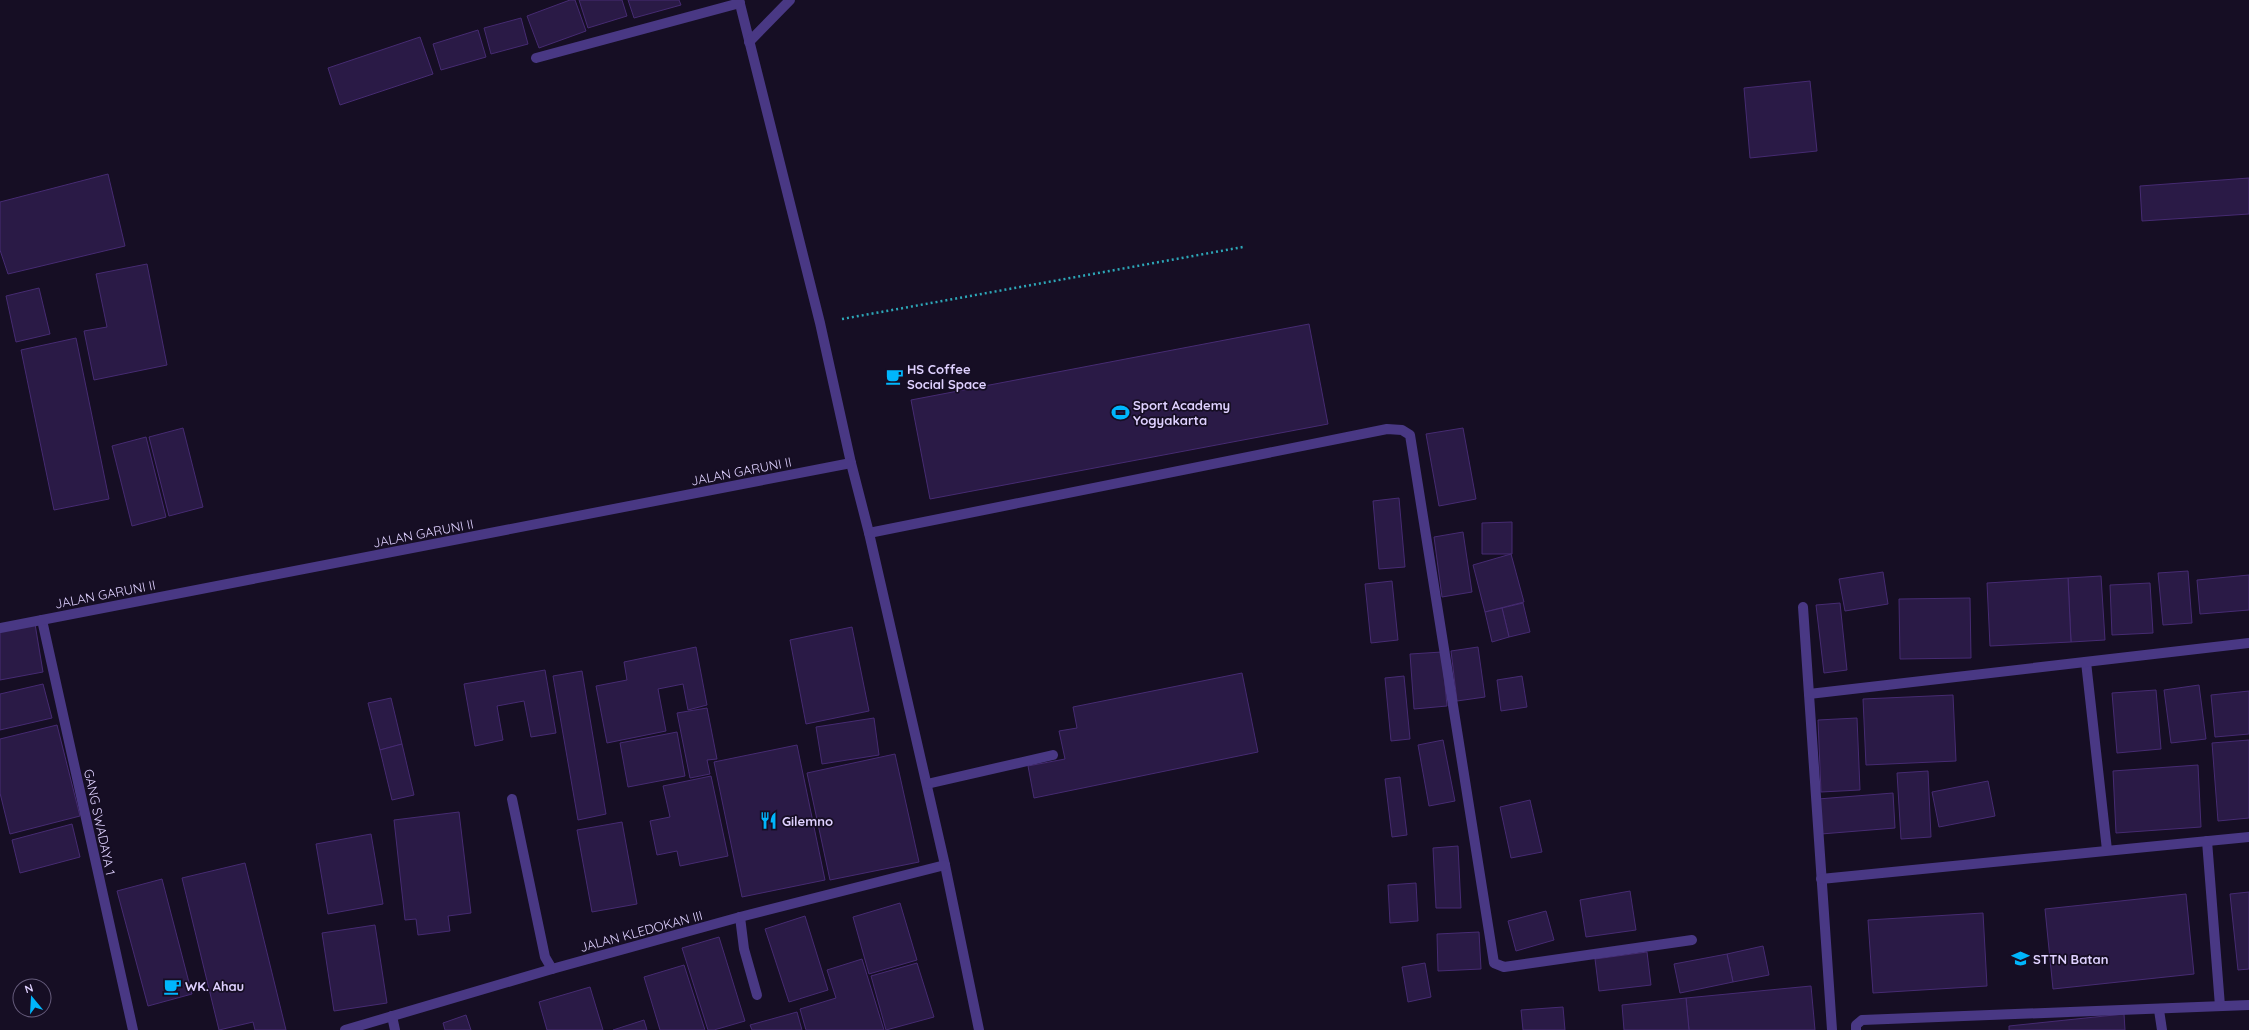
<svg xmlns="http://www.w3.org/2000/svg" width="2249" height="1030" font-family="Quicksand,sans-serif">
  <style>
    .building { fill: #2a1a46; stroke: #462b72 }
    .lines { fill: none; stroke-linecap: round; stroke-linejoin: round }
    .path { stroke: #2da7b8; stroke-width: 2.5; stroke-dasharray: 2 3; stroke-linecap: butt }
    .minor { stroke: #493884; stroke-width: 10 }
    .labels { text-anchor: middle; stroke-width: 3.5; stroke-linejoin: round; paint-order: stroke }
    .poi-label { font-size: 13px; font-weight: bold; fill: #dfd1ff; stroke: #160e24; text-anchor: start }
    .street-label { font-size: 13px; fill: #dfd1ff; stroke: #160e24 }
  </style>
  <rect width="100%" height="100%" fill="#160e24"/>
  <!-- building -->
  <g class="building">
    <polygon points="570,0 575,0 586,31 539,48 527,16"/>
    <polygon points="579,0 622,0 627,16 588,28"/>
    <polygon points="628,0 679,0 681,5 634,18"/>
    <polygon points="521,18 528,44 491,54 484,28"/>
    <polygon points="478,30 486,57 441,70 433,44"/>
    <polygon points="420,37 433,74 340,105 328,68"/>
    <polygon points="1810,81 1817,151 1750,158 1744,88"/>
    <polygon points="108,174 125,246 8,274 0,250 0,202"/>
    <polygon points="2249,178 2249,214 2142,221 2140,186"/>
    <polygon points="147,264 167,365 94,380 84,331 107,327 96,274"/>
    <polygon points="39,288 50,334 16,342 6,296"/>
    <polygon points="1309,324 1328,424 930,499 911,400"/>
    <polygon points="76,338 109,499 54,510 21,350"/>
    <polygon points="183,428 203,507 169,516 149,437"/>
    <polygon points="1463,428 1476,499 1439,506 1426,434"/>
    <polygon points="146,437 166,517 132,526 112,446"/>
    <polygon points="1399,498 1405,567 1379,569 1373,501"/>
    <polygon points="1512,522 1512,554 1482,554 1482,523"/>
    <polygon points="1463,532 1472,592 1442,597 1434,537"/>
    <polygon points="1511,554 1524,602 1485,612 1473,565"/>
    <polygon points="2188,571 2192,623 2163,625 2158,573"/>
    <polygon points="1883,572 1888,604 1845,611 1839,579"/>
    <polygon points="2249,575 2249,610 2200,614 2197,580"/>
    <polygon points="2101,576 2105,640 2071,642 2068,578"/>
    <polygon points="2068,578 2071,642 1990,646 1987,583"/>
    <polygon points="1392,581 1398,640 1371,643 1365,584"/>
    <polygon points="2150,583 2153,633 2112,635 2110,585"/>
    <polygon points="1970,598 1971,658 1900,659 1899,599"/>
    <polygon points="1523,603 1530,632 1509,637 1502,608"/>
    <polygon points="1840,603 1847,670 1824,673 1816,605"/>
    <polygon points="1502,608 1509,637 1492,642 1485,612"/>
    <polygon points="35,624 43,672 0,680 0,631"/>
    <polygon points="852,627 869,711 806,724 790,640"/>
    <polygon points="696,647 707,705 688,710 683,684 658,689 666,731 607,743 596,686 627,680 624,662"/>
    <polygon points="1478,647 1485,697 1457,701 1451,651"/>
    <polygon points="1442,652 1447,706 1414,709 1410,654"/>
    <polygon points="545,670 556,733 531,737 524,701 497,706 503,740 475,746 464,684"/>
    <polygon points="582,671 606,814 578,820 553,676"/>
    <polygon points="1242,673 1258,752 1034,798 1028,766 1065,759 1059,731 1077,728 1073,707"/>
    <polygon points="1404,676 1410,739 1391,741 1385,678"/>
    <polygon points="1522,676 1527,707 1501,711 1497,680"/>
    <polygon points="43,684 52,718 0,730 0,694"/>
    <polygon points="2199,685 2206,739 2171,743 2164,690"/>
    <polygon points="2156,690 2161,749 2117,753 2112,693"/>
    <polygon points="2249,691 2249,734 2215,737 2211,695"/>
    <polygon points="1953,695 1956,761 1866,765 1863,699"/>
    <polygon points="391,698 402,744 380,750 368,703"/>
    <polygon points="707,708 717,759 707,760 710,774 690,778 677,713"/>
    <polygon points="874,718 879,755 822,764 816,727"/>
    <polygon points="1857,718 1860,790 1821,792 1818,720"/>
    <polygon points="57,725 80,816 10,834 0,793 0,739"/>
    <polygon points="677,732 685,776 628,787 620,743"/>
    <polygon points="1443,740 1455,801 1429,806 1418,745"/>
    <polygon points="2249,740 2249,818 2218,821 2212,743"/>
    <polygon points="402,744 414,795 392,800 380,750"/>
    <polygon points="797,745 825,880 742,897 714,762"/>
    <polygon points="895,754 919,862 830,880 807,773"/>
    <polygon points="2198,765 2201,827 2116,833 2113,771"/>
    <polygon points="1928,771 1931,837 1901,839 1897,773"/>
    <polygon points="711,776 728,856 680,866 677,851 657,855 650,821 670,817 663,786"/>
    <polygon points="1400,777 1407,835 1392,837 1385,779"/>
    <polygon points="1988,781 1995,816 1939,827 1932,792"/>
    <polygon points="1893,793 1895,828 1821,834 1818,799"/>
    <polygon points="1530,800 1542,852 1511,858 1500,807"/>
    <polygon points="459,812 471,913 448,916 450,931 418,935 416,919 405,920 394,820"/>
    <polygon points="622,822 637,904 592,912 577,830"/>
    <polygon points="72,824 80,857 20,873 12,840"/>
    <polygon points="371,834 383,904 328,914 316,844"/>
    <polygon points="1458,846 1461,908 1436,908 1433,848"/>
    <polygon points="245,863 286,1030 255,1030 253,1022 219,1030 182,878"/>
    <polygon points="162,879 192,994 148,1006 117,891"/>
    <polygon points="1416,883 1418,921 1390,923 1388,885"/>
    <polygon points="1630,891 1636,930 1586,937 1580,900"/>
    <polygon points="2249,892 2249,969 2238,970 2230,894"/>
    <polygon points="2186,894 2194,974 2053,989 2045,909"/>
    <polygon points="900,903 917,960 869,974 853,917"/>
    <polygon points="1546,911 1554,940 1516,951 1508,921"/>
    <polygon points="1983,913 1987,986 1873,993 1868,920"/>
    <polygon points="805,916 828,990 789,1002 765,929"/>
    <polygon points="375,925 387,1003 334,1011 322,933"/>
    <polygon points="1479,932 1481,969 1438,971 1437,934"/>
    <polygon points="719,937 745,1021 714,1030 708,1030 682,948"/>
    <polygon points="1763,946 1769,975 1733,982 1727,954"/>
    <polygon points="1647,952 1651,985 1599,991 1595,959"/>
    <polygon points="1727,954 1733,982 1680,993 1674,964"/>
    <polygon points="862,959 884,1030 806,1030 800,1009 836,998 827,970"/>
    <polygon points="917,963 934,1017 886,1030 871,976"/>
    <polygon points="1425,963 1431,997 1408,1002 1402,967"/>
    <polygon points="684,965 705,1030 660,1030 644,977"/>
    <polygon points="1811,986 1815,1030 1689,1030 1686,998"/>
    <polygon points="590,987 603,1030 547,1030 539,1002"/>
    <polygon points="1686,998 1689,1030 1624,1030 1622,1005"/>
    <polygon points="1563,1007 1565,1030 1523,1030 1521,1010"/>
    <polygon points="797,1012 802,1030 752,1030 750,1025"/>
    <polygon points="2124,1014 2125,1030 2009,1030 2009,1026"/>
    <polygon points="466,1015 471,1030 445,1030 443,1023"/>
    <polygon points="644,1020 647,1030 613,1030"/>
  </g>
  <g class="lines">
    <!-- path -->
    <polyline class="path" points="842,319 1243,247"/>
    <!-- minor -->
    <g class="minor">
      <polyline points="739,0 820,323 851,463 869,533 945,865 979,1030"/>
      <polyline points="749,42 790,0"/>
      <polyline points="536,58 740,3"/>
      <polyline points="869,533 1387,429 1402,430 1410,435 1494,963 1504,967 1692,940"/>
      <polyline points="1803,607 1832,1030"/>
      <polyline points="42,620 133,1030"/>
      <polyline points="0,628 851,463"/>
      <polyline points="2086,662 2107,850"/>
      <polyline points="1809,694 2249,643"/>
      <polyline points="927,784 1053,755"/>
      <polyline points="512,799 545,957 552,969"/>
      <polyline points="2207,841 2220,1006"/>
      <polyline points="1821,879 2249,837"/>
      <polyline points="740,917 744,949 757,995"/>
      <polyline points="2159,1010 2162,1030"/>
      <polyline points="392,1016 395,1030"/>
      <polyline points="345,1030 552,969 740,917 945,865"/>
      <polyline points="1856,1030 1856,1025 1862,1020 2249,1005"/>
    </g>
  </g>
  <!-- icons -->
  <defs>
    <symbol id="cafe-bare" viewBox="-9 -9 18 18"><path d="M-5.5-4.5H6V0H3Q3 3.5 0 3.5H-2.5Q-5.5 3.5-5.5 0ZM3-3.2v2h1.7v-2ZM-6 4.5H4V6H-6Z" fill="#00b6fc" stroke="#160e24" stroke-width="2.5" paint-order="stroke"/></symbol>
    <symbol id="stadium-bare" viewBox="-9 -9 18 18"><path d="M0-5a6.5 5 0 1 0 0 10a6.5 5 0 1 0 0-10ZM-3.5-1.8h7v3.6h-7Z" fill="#00b6fc" stroke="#160e24" stroke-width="2.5" paint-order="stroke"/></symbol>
    <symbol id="restaurant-bare" viewBox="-9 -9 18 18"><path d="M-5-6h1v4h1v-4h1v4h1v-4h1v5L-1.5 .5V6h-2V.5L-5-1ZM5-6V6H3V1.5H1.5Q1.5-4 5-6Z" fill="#00b6fc" stroke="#160e24" stroke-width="2.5" paint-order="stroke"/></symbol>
    <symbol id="university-bare" viewBox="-9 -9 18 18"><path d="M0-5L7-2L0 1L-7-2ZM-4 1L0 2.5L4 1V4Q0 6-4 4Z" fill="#00b6fc" stroke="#160e24" stroke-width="2.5" paint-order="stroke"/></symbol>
  </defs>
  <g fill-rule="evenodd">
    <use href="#cafe-bare" x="882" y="364" width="25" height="25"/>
    <use href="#stadium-bare" x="1108" y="400" width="25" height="25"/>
    <use href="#restaurant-bare" x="756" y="808" width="25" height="25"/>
    <use href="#university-bare" x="2008" y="946" width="25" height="25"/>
    <use href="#cafe-bare" x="160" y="974" width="25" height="25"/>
  </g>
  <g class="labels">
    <!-- poi labels -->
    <g class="poi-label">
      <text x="907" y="374">HS Coffee<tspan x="907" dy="15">Social Space</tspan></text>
      <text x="1133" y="410">Sport Academy<tspan x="1133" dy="15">Yogyakarta</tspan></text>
      <text x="782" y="826">Gilemno</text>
      <text x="2033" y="964">STTN Batan</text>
      <text x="185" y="991">WK. Ahau</text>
    </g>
    <!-- street labels -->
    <g class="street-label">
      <text transform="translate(741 471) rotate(-11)" y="5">JALAN GARUNI II</text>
      <text transform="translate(423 533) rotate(-11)" y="5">JALAN GARUNI II</text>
      <text transform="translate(105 594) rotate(-11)" y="5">JALAN GARUNI II</text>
      <text transform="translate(100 822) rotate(78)" y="5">GANG SWADAYA 1</text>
      <text transform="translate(641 931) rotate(-15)" y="5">JALAN KLEDOKAN III</text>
    </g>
  </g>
  <!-- north arrow -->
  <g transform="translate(32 998) rotate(342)"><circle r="19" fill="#160e24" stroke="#665c7c"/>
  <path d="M0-3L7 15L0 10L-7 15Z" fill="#00b6fc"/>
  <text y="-6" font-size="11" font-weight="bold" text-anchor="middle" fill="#dfd1ff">N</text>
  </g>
</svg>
